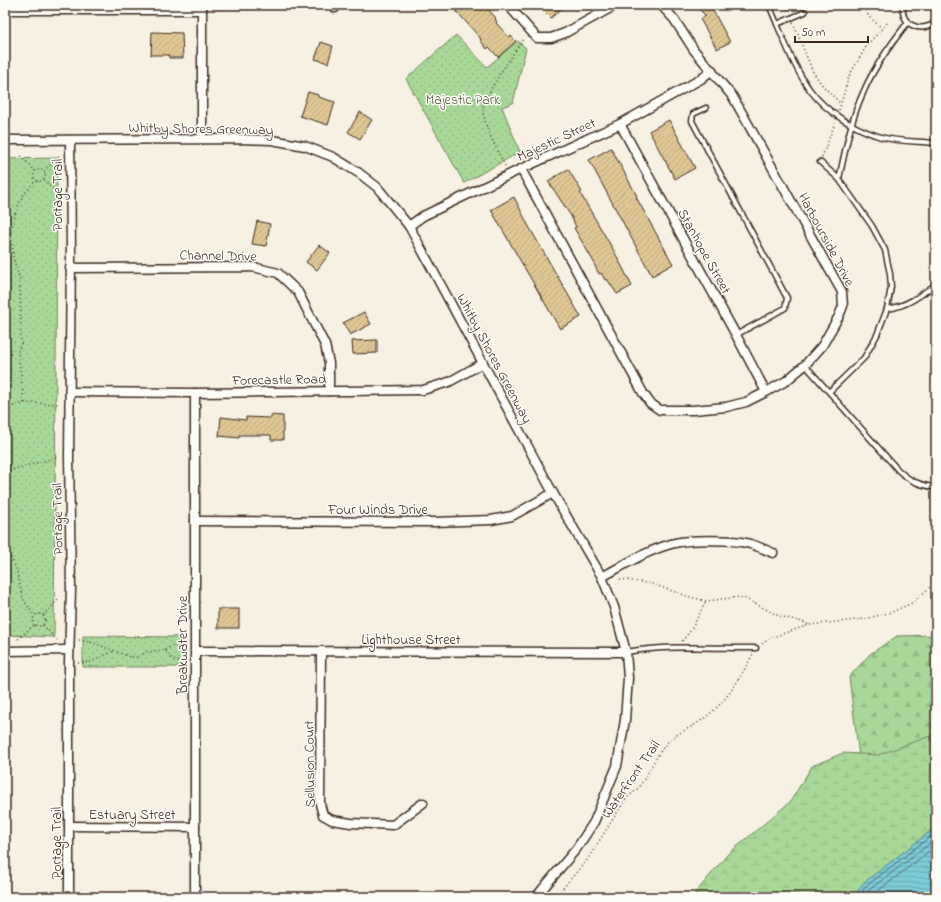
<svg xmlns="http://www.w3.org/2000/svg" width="941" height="902" font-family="'Indie Flower',sans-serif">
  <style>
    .forest { fill: url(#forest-firs); stroke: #72815b }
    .wetland { fill: url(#wetland-marsh); stroke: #72815b }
    .park { fill: url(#park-dots); stroke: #72815b }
    .water { fill: url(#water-rules); stroke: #628b8e }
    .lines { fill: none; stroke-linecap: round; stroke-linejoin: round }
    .shore { stroke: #556a68; stroke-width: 1 }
    .building { fill: url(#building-hatch); stroke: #3b2a1e }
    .service-casing { stroke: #3b2a1e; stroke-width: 7 }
    .minor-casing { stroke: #3b2a1e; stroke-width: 11 }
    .path { stroke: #3b2a1e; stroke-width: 1.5; stroke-dasharray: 1 3; stroke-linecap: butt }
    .service { stroke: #fdfcf7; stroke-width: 4 }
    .minor { stroke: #fdfcf7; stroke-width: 8 }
    .labels { text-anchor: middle; stroke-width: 3; stroke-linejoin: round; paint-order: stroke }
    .park-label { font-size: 14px; fill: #5c5e43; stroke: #fdfcf7 }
    .street-label { font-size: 14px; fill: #3b2a1e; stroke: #fdfcf7 }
  </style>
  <defs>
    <pattern id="forest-firs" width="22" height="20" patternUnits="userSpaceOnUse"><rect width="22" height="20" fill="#a8d898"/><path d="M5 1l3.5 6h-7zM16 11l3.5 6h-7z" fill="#92ba83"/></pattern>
    <pattern id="wetland-marsh" width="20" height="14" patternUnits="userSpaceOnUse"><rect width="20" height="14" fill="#a8d898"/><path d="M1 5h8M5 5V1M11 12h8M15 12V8" fill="none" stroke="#92ba83"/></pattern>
    <pattern id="park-dots" width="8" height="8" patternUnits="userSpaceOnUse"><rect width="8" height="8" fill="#a8d898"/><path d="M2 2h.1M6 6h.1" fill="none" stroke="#92ba83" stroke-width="1.8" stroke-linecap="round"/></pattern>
    <pattern id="water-rules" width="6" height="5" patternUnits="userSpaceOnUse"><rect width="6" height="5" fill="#7ccbd8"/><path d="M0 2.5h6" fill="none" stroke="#6caeb9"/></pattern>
    <pattern id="building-hatch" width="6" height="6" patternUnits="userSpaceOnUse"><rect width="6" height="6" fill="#dfc695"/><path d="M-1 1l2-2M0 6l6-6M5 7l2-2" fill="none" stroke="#c0aa80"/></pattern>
  </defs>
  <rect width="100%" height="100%" fill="#f7f1e3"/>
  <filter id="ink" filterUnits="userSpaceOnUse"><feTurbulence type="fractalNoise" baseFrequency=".025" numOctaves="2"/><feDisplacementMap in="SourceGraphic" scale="8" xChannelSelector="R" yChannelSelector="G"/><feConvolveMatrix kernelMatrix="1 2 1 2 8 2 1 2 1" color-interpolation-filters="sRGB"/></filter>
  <g filter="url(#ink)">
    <!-- forest -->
    <polygon class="forest" points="936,635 936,776 861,772 849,677 870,654 897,636"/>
    <!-- wetland -->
    <polygon class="wetland" points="936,734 936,827 862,884 855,897 692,897 727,855 790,802 812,766 843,753 878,755"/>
    <!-- park -->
    <g class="park">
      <polygon points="456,35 487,67 518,41 526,48 513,103 502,107 520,152 464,183 406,79"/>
      <polygon points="57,158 56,372 54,637 6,635 5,201 7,201 5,159"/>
      <polygon points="83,636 182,637 181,667 83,667"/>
    </g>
    <!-- water -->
    <polygon class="water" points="936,827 936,897 855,897 862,884"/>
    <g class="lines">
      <!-- shore -->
      <g class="shore">
        <polyline points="860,897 865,887 936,832"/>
        <polyline points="865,897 869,890 936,839"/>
        <polyline points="872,897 874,894 936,846"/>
      </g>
    </g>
    <!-- building -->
    <g class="building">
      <polygon points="451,5 480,5 482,8 485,6 496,18 495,19 497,22 496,23 509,37 511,36 516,41 498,57 489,47 487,49 480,40 481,39"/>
      <polygon points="538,5 565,5 551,18"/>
      <polygon points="695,5 710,5 730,42 717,49 700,19 706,16"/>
      <polygon points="152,32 182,33 183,58 169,58 169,55 151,55"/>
      <polygon points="321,42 333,46 328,63 315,59"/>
      <polygon points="308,92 318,95 318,97 335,102 328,125 300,116"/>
      <polygon points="360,112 372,120 360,139 348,132"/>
      <polygon points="669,120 695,168 675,179 649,131"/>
      <polygon points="611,148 637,196 636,197 673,264 652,276 589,160"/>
      <polygon points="568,169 582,192 580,193 614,251 632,286 617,294 607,279 605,280 601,273 599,274 594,264 595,264 574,228 576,227 571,216 548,181"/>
      <polygon points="514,197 528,225 581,317 560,329 491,210"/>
      <polygon points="257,221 270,224 266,246 252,244"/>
      <polygon points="319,245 330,253 317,270 306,262"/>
      <polygon points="364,312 371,324 350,335 343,323"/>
      <polygon points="377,340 377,353 353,354 352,341"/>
      <polygon points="271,415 283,416 283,440 271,440 271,435 239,435 239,438 219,436 221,417 246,420 246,417 271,418"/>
      <rect x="218" y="609" width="21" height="19"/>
    </g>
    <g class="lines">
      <defs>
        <g id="service">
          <path d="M769 5C781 32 793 67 810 90 827 113 855 129 881 137 898 142 918 141 936 143"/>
          <path d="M903 5C900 25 921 34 936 22"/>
          <polyline points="777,24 805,12"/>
          <polyline points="706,108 693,114 692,121 787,298 785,308 736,335"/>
          <path d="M820 162 839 179 872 226 885 250 890 274 891 287 887 309 877 335 864 358 829 392 898 470C911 482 918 484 936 488"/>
          <path d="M839 179C845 151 851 119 863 93 874 67 891 44 908 22"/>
          <path d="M887 309C907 306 920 296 936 284"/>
          <polyline points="805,365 829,392"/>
          <path d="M626 652C669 645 713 648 756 648"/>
        </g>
        <g id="minor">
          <polyline points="332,5 335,8"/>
          <polyline points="508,5 537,38 551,38 565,33 616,5"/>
          <polyline points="202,6 202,139"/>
          <polyline points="5,10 202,10"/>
          <polyline points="620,124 736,335 766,392"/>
          <polyline points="5,140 240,139 272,140 305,146 333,157 359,173 377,187 409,226 553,493 602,577 614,607 626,652 628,678 625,720 617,766 594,822 577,848 536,897"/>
          <polyline points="521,169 643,393 650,403 660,410 693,410 726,407 746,402 766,392 786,381 805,365 822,346 839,316 843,306 842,292 733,97 694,50 674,19 661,5"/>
          <polyline points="409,226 423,216 521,169 620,124 701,79 712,70"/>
          <polyline points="70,268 253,267 278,273 298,292 325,345 329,363 329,391"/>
          <polyline points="70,392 195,393 423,390 449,382 483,363"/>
          <polyline points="195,521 434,522 491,520 512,516 553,493"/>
          <path d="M602 577C624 565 646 551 671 544 687 539 734 539 750 544 758 546 766 550 773 553"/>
          <polyline points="5,651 69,650"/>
          <polyline points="196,651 626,652"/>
          <polyline points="321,651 320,804 323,815 332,820 351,823 393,825 423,803"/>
          <polyline points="69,826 195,827"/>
          <polyline points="69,897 69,663 71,589 69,455 71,256 70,140"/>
          <polyline points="195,897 195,393"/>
        </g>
      </defs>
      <!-- service casing -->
      <use href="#service" class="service-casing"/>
      <!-- minor casing -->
      <use href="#minor" class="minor-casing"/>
      <!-- path -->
      <g class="path">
        <polyline points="786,5 789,12"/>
        <polyline points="864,7 869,17 882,28"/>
        <polyline points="793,23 813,72 823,86 840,103"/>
        <polyline points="839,110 849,76 867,45 889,21"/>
        <polyline points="21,156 35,171 33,177 38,182 44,180 46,174 41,169 35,171"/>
        <polyline points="822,157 835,123"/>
        <path d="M505 166C497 149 486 131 483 112 481 98 515 52 524 38"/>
        <polyline points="44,171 59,156"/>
        <polyline points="44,180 58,194"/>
        <polyline points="24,403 18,350 21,344 20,280 13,257 11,231 16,211 23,195 36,180"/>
        <polyline points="5,408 24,403 60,404"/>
        <polyline points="5,469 11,470 58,457"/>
        <path d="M5 552C20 564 17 583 24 600 27 606 31 611 35 616"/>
        <polyline points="620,579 652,584 690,597 706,601 739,597 746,599 779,616 803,622 809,625"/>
        <circle cx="39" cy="620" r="6"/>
        <polyline points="43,615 58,600"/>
        <polyline points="43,625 57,640"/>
        <polyline points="18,639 34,625"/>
        <polyline points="79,640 94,643 130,657 138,657 147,652 165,650 173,660 186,664"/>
        <polyline points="682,641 691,630 706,601"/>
        <polyline points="762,644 770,638 809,625 865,619 892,612 912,603 936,582"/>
        <polyline points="165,650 175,644 187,640"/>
        <polyline points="78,663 90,662 114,651"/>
        <path d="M555 897 587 860 622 805C626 795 633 795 638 788 649 774 655 756 667 743 676 733 691 728 702 720 728 701 738 681 753 654"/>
      </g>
      <!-- service -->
      <use href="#service" class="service"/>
      <!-- minor -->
      <use href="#minor" class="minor"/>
    </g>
  </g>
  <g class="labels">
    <!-- park labels -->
    <g class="park-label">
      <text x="463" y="104">Majestic Park</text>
    </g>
    <!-- street labels -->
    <g class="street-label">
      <text transform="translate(201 128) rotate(1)" y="5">Whitby Shores Greenway</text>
      <text transform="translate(556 139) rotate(-25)" y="5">Majestic Street</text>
      <text transform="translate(57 195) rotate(-90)" y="5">Portage Trail</text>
      <text transform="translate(827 239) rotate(62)" y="5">Harbourside Drive</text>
      <text transform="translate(705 251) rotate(61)" y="5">Stanhope Street</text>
      <text transform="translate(218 255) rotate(1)" y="5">Channel Drive</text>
      <text transform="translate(495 358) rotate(62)" y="5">Whitby Shores Greenway</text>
      <text transform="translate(279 379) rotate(-1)" y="5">Forecastle Road</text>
      <text x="378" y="514">Four Winds Drive</text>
      <text transform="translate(57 519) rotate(-91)" y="5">Portage Trail</text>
      <text x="411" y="644">Lighthouse Street</text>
      <text transform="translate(182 645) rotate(-90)" y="5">Breakwater Drive</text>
      <text transform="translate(309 764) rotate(-91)" y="5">Sellusion Court</text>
      <text transform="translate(630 779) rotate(-55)" y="5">Waterfront Trail</text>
      <text x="132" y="819">Estuary Street</text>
      <text transform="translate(56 843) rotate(-90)" y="5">Portage Trail</text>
    </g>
  </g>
  <!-- margin -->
  <rect width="941" height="902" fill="none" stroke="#fdfcf7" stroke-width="20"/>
  <rect x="10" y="10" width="921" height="882" fill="none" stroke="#3b2a1e" stroke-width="1.5" filter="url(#ink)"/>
  <!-- scale -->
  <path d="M795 36v6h73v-6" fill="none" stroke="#3b2a1e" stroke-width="2"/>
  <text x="801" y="36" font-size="12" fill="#3b2a1e" stroke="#fdfcf7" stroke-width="3" paint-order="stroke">50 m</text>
</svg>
